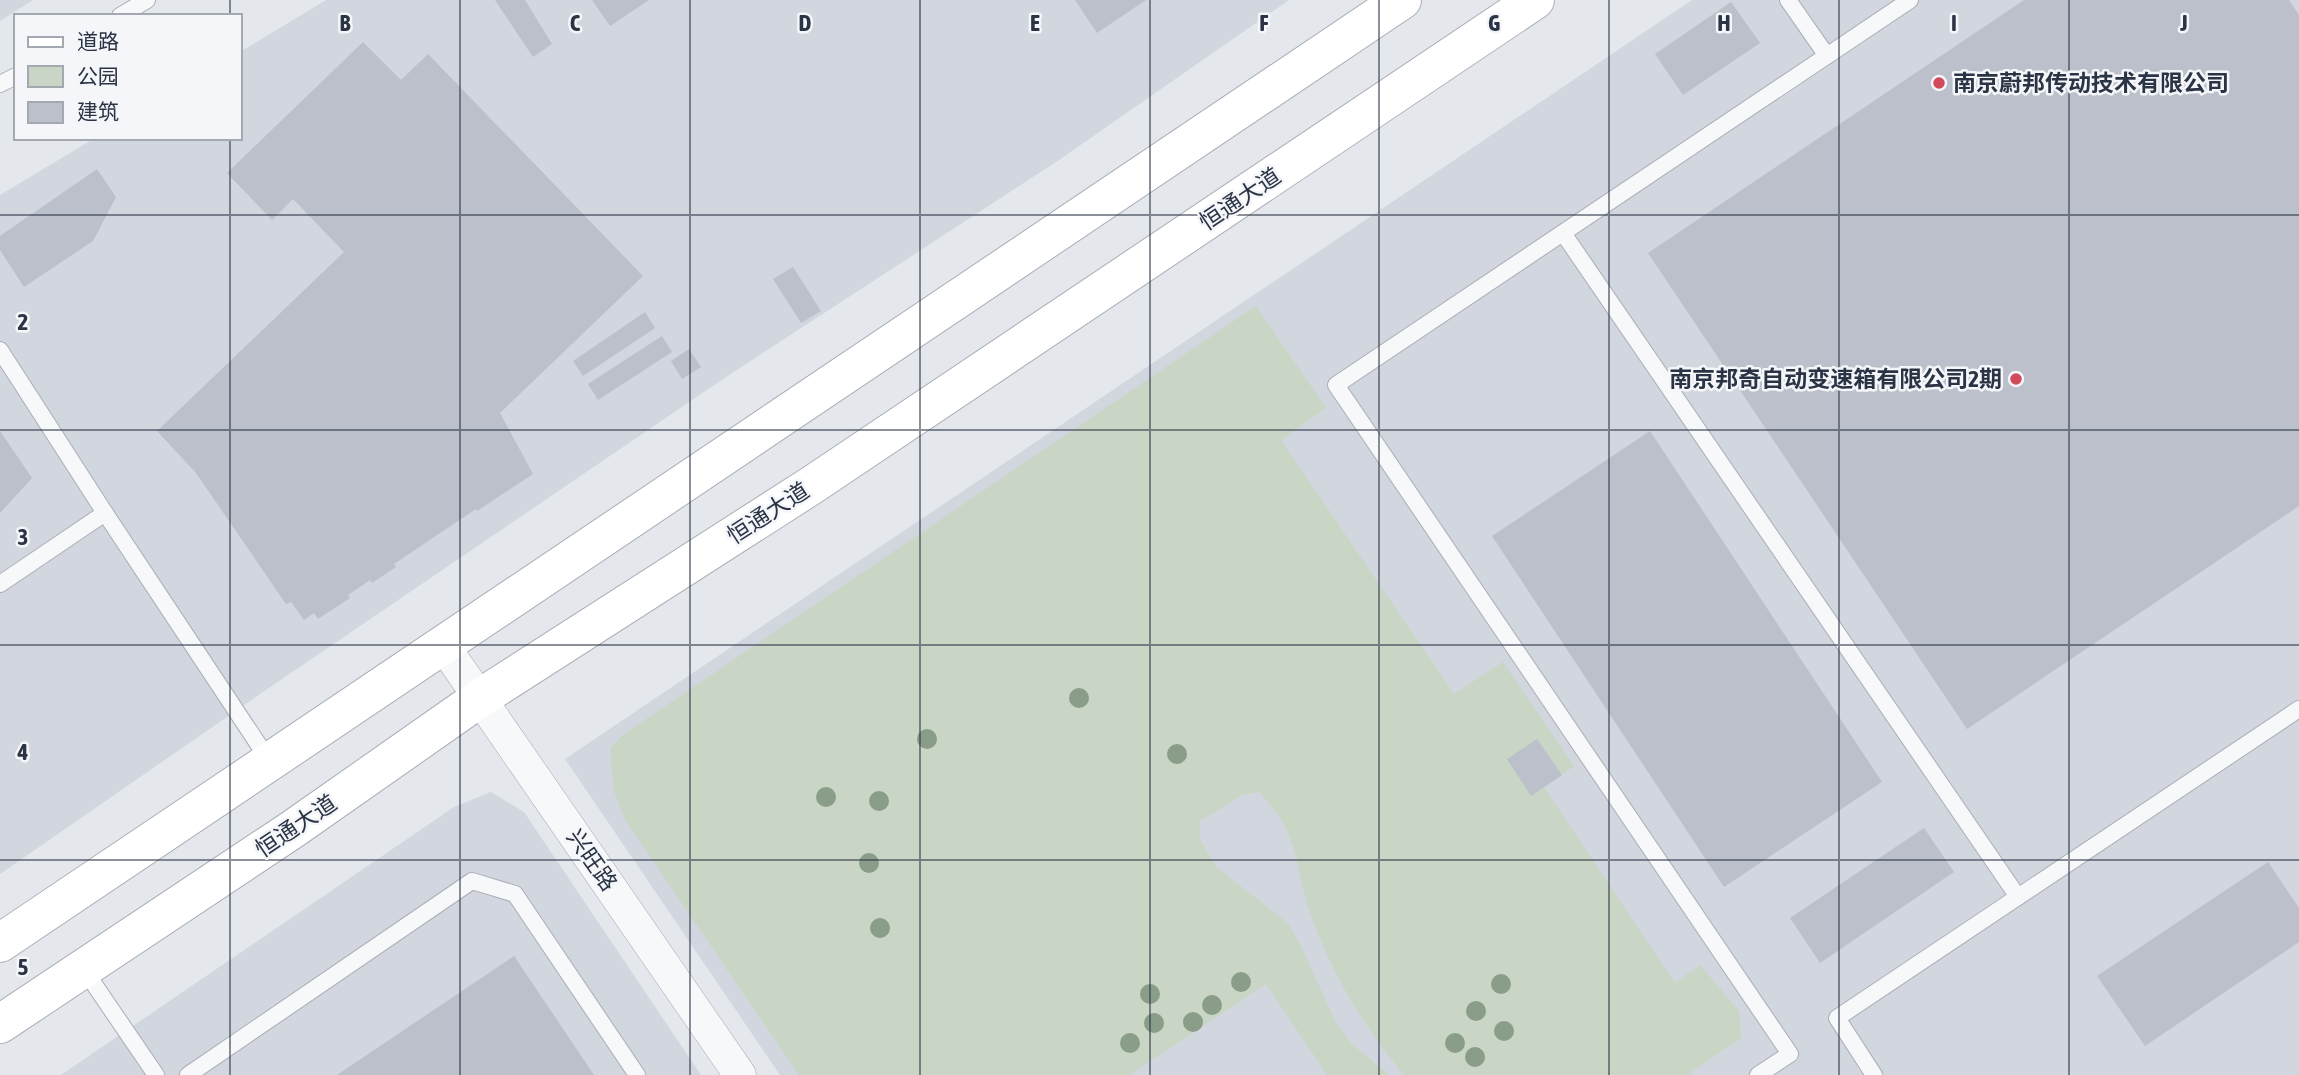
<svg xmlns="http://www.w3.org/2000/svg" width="2299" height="1075" font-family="'Asap Condensed','Noto Sans SC',sans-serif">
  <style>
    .built { fill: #d2d6de }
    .green { fill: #c9d6c5 }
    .building { fill: #bbc0ca }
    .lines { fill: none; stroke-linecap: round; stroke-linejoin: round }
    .lane-casing { stroke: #a9aeb7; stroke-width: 18 }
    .street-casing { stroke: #a9aeb7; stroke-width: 33 }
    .secondary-casing { stroke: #a9aeb7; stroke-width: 40 }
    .lane { stroke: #f7f8fa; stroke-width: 16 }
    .street { stroke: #f7f8fa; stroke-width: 32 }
    .secondary { stroke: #fff; stroke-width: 38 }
    .tree { fill: #899d89 }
    .grid { fill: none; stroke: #2b3445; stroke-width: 2; stroke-opacity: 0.55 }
    .poi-dot { fill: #d1495b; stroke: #f4f6f9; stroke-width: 2.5 }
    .labels { text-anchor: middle; stroke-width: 5; stroke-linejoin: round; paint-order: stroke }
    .poi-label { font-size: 23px; font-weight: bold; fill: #2b3445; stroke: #f4f6f9; text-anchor: start }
    .street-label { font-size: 23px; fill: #2b3445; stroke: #f4f6f9 }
    .grid-label { font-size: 23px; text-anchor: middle; font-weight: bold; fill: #2b3445; stroke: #f4f6f9; stroke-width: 5; stroke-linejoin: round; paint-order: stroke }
  </style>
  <rect width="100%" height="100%" fill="#e4e7ec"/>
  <!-- built -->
  <g class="built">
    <polygon points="0,0 33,0 0,21"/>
    <polygon points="326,0 1289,0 1059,160 726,377 260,694 0,874 0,195 95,138 240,138 240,52"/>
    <polygon points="1692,0 2299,0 2299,1075 780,1075 565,759"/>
    <polygon points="491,792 524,812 701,1075 61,1075 454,807"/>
  </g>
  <!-- green -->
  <path class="green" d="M1256 306 1326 408 1281 440 1454 694 1503 662 1574 766 1544 787 1675 983 1700 965 1739 1011 1741 1038 1687 1075H1404C1365 1028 1333 976 1312 918 1302 893 1300 866 1291 841 1285 822 1272 806 1259 792L1242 795 1200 821V839L1216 867 1288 923 1301 946 1336 1023 1352 1044 1389 1075H1327L1266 984 1130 1075H799L625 820 614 791 610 748 624 734Z"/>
  <!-- building -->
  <g class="building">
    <polygon points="495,0 525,0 552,44 533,57"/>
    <polygon points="592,0 649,0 610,26"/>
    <polygon points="1075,0 1146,0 1097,33"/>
    <polygon points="2024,0 2289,0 2299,15 2299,506 1967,729 1648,253"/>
    <polygon points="1731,2 1760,43 1683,95 1655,54"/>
    <polygon points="363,42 401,80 428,54 643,276 500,413 533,474 477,511 476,509 394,564 396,567 372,583 370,580 348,595 350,598 318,619 314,613 304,620 291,602 286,604 196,473 157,431 344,252 293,199 272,220 227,173"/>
    <polygon points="97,169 116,197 93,241 24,287 0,250 0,236"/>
    <polygon points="793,267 821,311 801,323 773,279"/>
    <polygon points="645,312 655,328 583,376 573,361"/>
    <polygon points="662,336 672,352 598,400 588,384"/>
    <polygon points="689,349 701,367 682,379 671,361"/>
    <polygon points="0,431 32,478 0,513"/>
    <polygon points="1650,431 1882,782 1724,887 1492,536"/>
    <polygon points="1537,739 1562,775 1531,796 1507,759"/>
    <polygon points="1924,828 1954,872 1820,963 1790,918"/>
    <polygon points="2268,862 2299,908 2299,942 2145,1046 2097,976"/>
    <polygon points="514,956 594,1075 337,1075"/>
  </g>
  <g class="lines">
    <defs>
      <g id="lane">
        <polyline points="1788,0 1827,56"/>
        <polyline points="120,16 147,0"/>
        <polyline points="0,84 16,76"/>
        <polyline points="1563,233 2018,897"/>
        <polyline points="0,350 105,513 270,762"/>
        <polyline points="0,584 105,513"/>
        <polyline points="83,968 156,1075"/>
        <polyline points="188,1075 472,881 515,894 637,1075"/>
        <polyline points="1758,1075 1790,1054 1336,385 1910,0"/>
        <polyline points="1874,1075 1837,1018 2299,709"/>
      </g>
      <polyline id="street" points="443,645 740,1075"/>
      <g id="secondary">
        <polyline points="0,943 1402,0"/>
        <polyline points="0,1024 293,829 480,698 812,485 1535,0"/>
      </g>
    </defs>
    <!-- lane casing -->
    <use href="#lane" class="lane-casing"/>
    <!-- street casing -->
    <use href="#street" class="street-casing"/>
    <!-- secondary casing -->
    <use href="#secondary" class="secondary-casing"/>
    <!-- lane -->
    <use href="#lane" class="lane"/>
    <!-- street -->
    <use href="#street" class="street"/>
    <!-- secondary -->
    <use href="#secondary" class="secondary"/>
  </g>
  <!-- trees -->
  <g class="tree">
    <circle cx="1079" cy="698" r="10"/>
    <circle cx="927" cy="739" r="10"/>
    <circle cx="1177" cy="754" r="10"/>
    <circle cx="826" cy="797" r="10"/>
    <circle cx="879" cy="801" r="10"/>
    <circle cx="869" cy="863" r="10"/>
    <circle cx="880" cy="928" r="10"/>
    <circle cx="1241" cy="982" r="10"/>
    <circle cx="1501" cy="984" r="10"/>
    <circle cx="1150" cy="994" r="10"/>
    <circle cx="1212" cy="1005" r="10"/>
    <circle cx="1476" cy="1011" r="10"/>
    <circle cx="1193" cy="1022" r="10"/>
    <circle cx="1154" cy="1023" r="10"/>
    <circle cx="1504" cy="1031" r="10"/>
    <circle cx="1130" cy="1043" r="10"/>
    <circle cx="1455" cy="1043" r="10"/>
    <circle cx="1475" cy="1057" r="10"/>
  </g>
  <!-- grid -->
  <path class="grid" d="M230 0V16M460 0V1075M690 0V1075M920 0V1075M1150 0V1075M1379 0V1075M1609 0V1075M1839 0V1075M2069 0V1075M230 138V1075M0 215H2299M0 430H2299M0 645H2299M0 860H2299"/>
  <!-- markers -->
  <g class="poi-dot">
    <circle cx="1939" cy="83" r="7"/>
    <circle cx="2016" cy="379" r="7"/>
  </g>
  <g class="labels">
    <!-- poi labels -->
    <g class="poi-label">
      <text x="1953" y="91">南京蔚邦传动技术有限公司</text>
      <text x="2002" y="387" text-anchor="end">南京邦奇自动变速箱有限公司2期</text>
    </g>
    <!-- street labels -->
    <g class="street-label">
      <text transform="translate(1240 199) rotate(-34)" y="8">恒通大道</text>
      <text transform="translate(768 513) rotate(-33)" y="8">恒通大道</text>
      <text transform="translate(296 826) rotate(-34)" y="8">恒通大道</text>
      <text transform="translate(592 860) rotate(55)" y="8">兴旺路</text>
    </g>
  </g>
  <g class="grid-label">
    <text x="345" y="31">B</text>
    <text x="575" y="31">C</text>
    <text x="805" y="31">D</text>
    <text x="1035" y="31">E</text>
    <text x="1264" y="31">F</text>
    <text x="1494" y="31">G</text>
    <text x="1724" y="31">H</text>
    <text x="1954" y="31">I</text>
    <text x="2184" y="31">J</text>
    <text x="23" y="330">2</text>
    <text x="23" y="545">3</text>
    <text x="23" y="760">4</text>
    <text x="23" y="975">5</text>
  </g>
  <!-- legend -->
  <rect x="14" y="14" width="228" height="126" fill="#f4f6f9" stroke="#a4a8b1" stroke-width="2"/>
  <rect x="28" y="37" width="35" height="10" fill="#ffffff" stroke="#a4a8b1" stroke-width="2"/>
  <text x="77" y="49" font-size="21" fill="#2b3445">道路</text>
  <rect x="28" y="66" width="35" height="21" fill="#c9d6c5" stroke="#a4a8b1" stroke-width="2"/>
  <text x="77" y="84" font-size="21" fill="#2b3445">公园</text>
  <rect x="28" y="102" width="35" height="21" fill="#bbc0ca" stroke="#a4a8b1" stroke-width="2"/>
  <text x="77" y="119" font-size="21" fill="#2b3445">建筑</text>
</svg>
